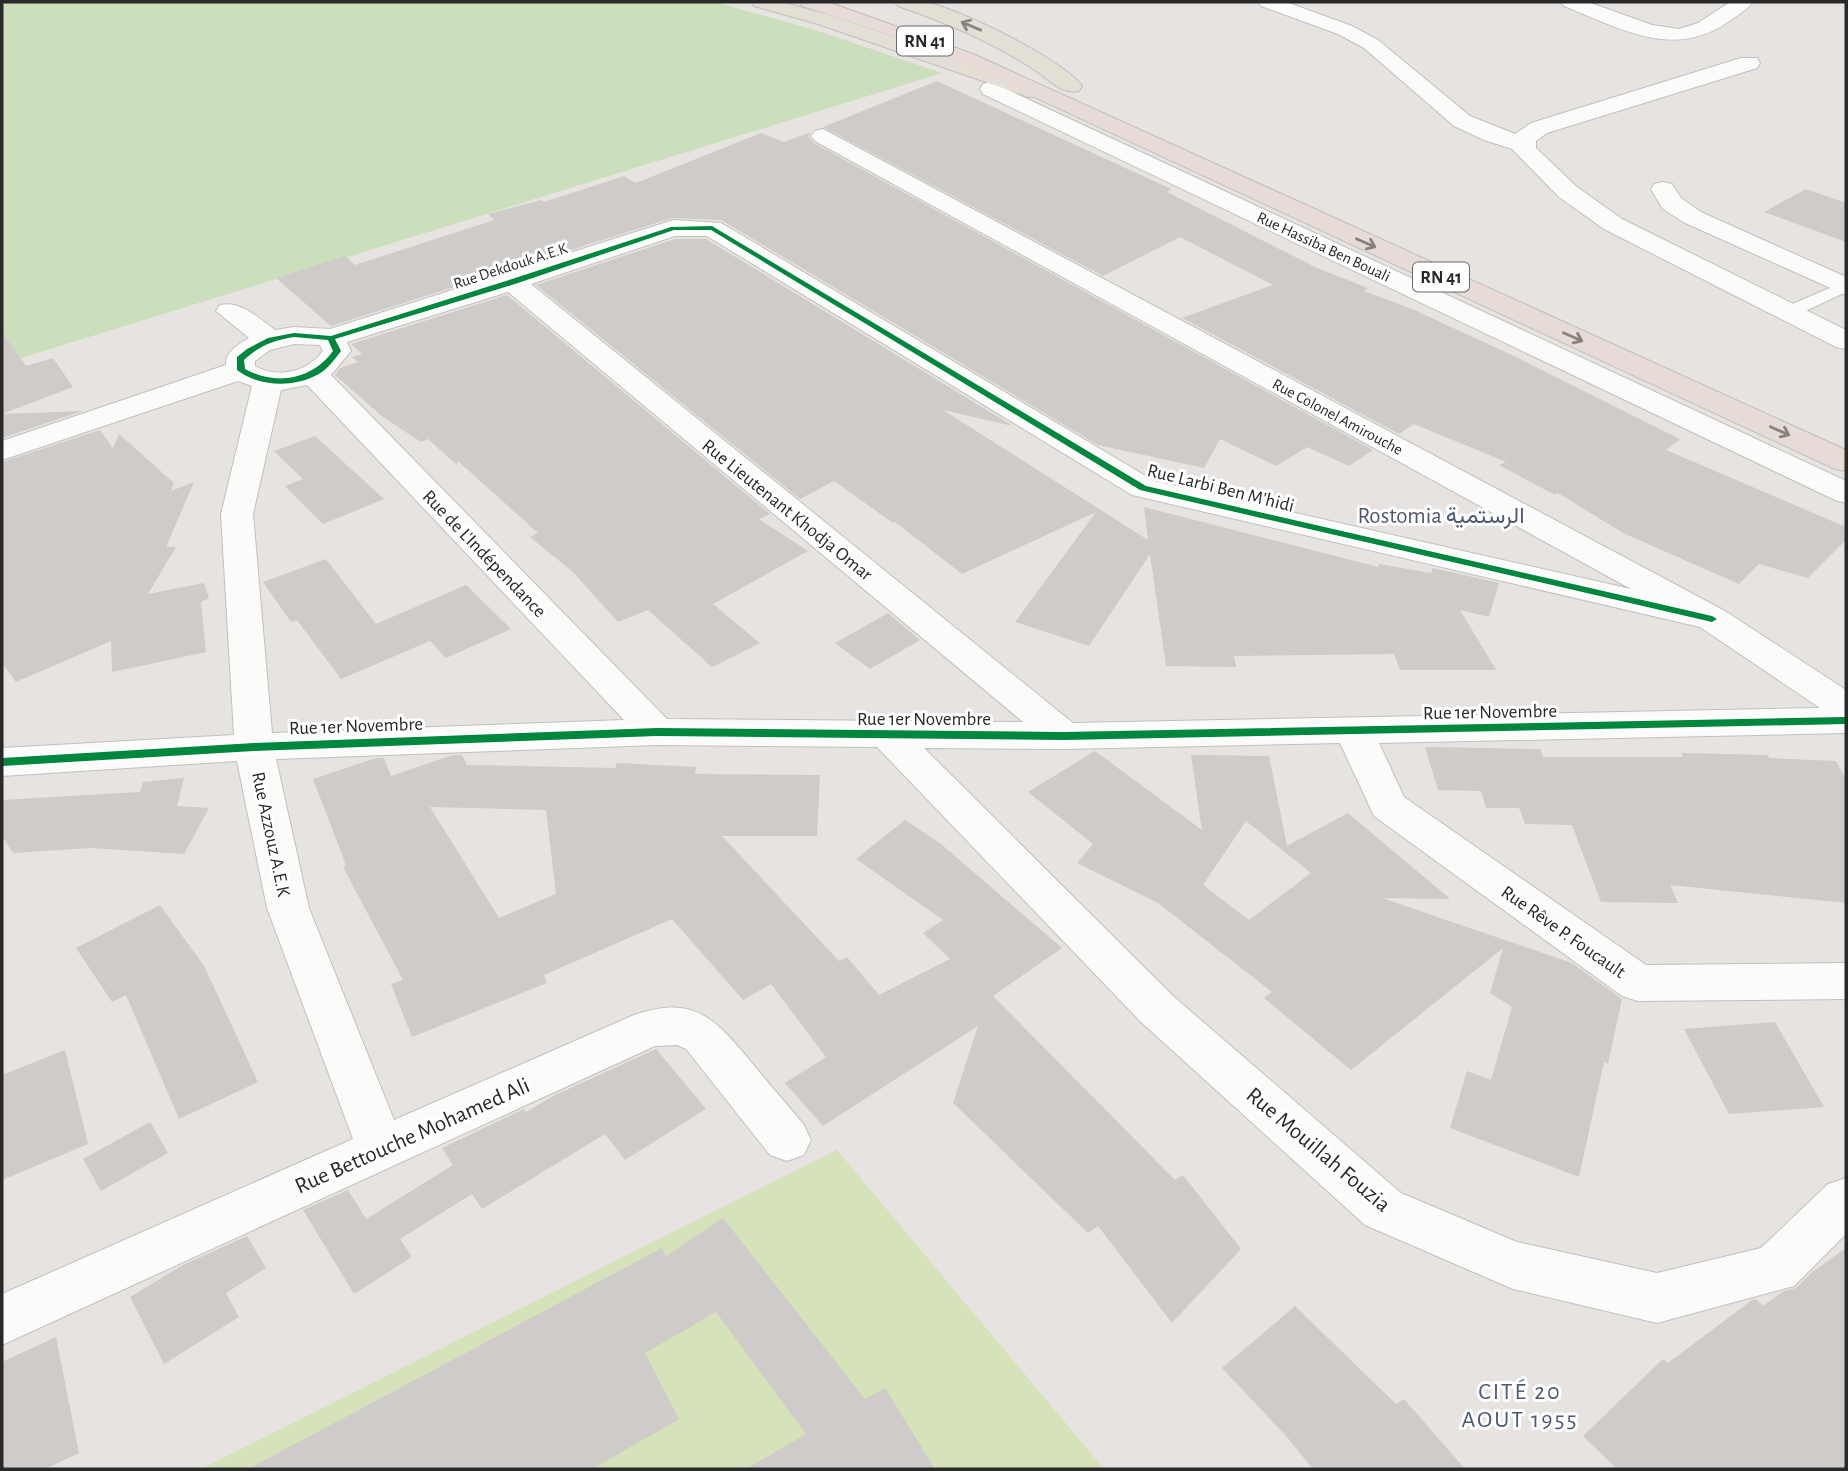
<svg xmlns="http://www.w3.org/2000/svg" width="1848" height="1471" font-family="'Alegreya Sans',Vazirmatn,sans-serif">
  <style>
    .green { fill: #ccdfbc }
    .pitch { fill: #d6e2ba }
    .building { fill: #cecbc9; fill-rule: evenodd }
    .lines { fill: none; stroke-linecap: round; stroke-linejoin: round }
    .lane-casing { stroke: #c1c0c1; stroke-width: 2 }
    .street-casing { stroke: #c1c0c1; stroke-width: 2 }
    .primary-casing { stroke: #bfbebd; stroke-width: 2 }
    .highway-casing { stroke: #bfbebd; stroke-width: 2 }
    .lane { fill: #fbfbfa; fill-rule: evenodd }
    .street { fill: #fbfbfa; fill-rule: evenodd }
    .primary { fill: #e3dfd5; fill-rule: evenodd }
    .highway { fill: #e6dbd5; fill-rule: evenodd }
    .cycleway-casing { stroke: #fff; stroke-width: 5 }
    .cycleway { fill: #00873e; fill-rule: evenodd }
    .oneway { stroke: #86847f }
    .oneway2 { stroke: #88827f }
    .labels { text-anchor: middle; stroke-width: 6; stroke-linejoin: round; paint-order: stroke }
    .far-street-label { font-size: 16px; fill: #292929; stroke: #fff }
    .shield { fill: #fff; stroke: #696969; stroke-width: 2 }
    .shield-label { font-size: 18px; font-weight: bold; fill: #292929 }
    .street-label { font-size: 19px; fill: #292929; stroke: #fff }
    .quarter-label { font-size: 23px; fill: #4e5875; stroke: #fff }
    .near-street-label { font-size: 23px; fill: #292929; stroke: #fff }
    .near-neighbourhood-label { font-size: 24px; letter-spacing: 2px; fill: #4e5875; stroke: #fff }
  </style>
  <rect width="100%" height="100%" fill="#e6e3e0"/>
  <!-- green -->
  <polygon class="green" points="2,2 715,2 815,30 942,73 2,364"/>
  <!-- pitch -->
  <polygon class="pitch" points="837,1150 1104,1469 201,1469"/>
  <!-- building -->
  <g class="building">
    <polygon points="937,81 1171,189 1167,192 1317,268 1368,288 1364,291 1412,309 1514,356 1680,439 1666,450 1846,527 1846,540 1808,578 1759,564 1739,584 1623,533 1558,493 1555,495 1499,465 1506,462 1414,424 1399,434 1182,318 1273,285 1180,237 1103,276 823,127"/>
    <polygon points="811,132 808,136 814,143 1373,450 1349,466 1307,447 1276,466 1220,439 1204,468 1098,445 721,220 672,218 331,326 276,278 345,256 355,265 494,220 488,214 541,200 544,202 624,176 636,183 761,133 784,142"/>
    <polygon points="1806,189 1846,203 1846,242 1764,212"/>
    <polygon points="675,239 706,239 1013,426 943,410 1148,540 1144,507 1378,567 1379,564 1431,573 1433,568 1499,583 1489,617 1460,610 1496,670 1400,670 1394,654 1234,656 1236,667 1166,666 1150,554 1089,646 1015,622 1096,512 962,574 895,522 893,523 834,481 800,499 536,285"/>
    <polygon points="507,295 770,514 759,519 808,551 713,604 760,643 712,667 648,610 618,622 573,572 530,537 538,533 459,462 456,464 428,439 421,442 383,417 335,375 340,368 358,362 352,357 362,354 351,344"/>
    <polygon points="2,332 26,366 53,358 73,387 2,414"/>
    <polygon points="83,411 2,438 2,414"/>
    <polygon points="100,430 113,448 119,434 174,483 171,491 194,482 166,547 176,547 148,594 204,583 209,598 201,602 206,652 112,672 111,641 16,682 2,663 2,462"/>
    <polygon points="315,436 384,499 323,524 285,486 303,479 274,451"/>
    <polygon points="326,559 376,624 466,585 511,629 446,658 430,641 341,679 297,620 291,622 263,582"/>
    <polygon points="888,613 920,640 870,669 835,643"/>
    <polygon points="1425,747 1540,749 1543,757 1683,757 1681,753 1768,755 1769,758 1836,761 1846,780 1846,903 1670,885 1678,903 1601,902 1572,825 1525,824 1519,808 1486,808 1481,791 1438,790"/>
    <path d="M1095 751 1202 830 1191 755 1269 756 1287 846 1348 813 1450 899 1382 898 1572 963 1622 999 1608 1064 1604 1062 1579 1177 1450 1128 1467 1071 1491 1080 1512 1007 1490 993 1503 948 1351 1070 1264 998 1272 992 1158 903 1077 863 1093 844 1028 792ZM1246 821 1311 873 1249 920 1203 885Z"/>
    <path d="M453 755H462L467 765 615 768 617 763 696 767 695 774 820 775 817 836H722L839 961 847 957 879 995 950 959 923 933 943 920 856 859 905 820 941 844 1062 948 993 996 1175 1180 1183 1175 1241 1249 1172 1323 1098 1226 1088 1233 953 1103 978 1026 823 1126 785 1083 826 1057 771 984 743 1000 672 919 544 975 547 983 412 1037 391 984 403 980 343 867 346 865 313 779 376 758H384L391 776ZM430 807 546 810 556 894 499 918Z"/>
    <polygon points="184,778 177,806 209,808 184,854 90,848 13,853 2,836 2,800 140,792 143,782"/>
    <polygon points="160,905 204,966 258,1082 179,1119 126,995 112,1002 76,948"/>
    <polygon points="1775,1022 1824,1107 1729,1114 1684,1029"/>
    <polygon points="656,1049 706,1109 625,1160 605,1134 482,1209 472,1194 400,1239 412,1257 354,1294 303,1210 348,1190 366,1219 453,1165 442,1148 524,1109 526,1112 555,1095"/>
    <polygon points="65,1050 88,1144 2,1180 2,1075"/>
    <polygon points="150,1122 168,1153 101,1191 83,1159"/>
    <polygon points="723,1218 865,1399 885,1388 935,1469 746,1469 806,1434 716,1312 645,1353 679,1419 592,1469 248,1469 662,1248 666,1256"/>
    <polygon points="247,1236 266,1268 226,1293 239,1317 164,1364 130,1297 183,1265"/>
    <polygon points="1846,1248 1846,1469 1617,1469 1583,1436 1663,1359 1668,1363 1752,1300 1756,1299 1763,1306 1784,1291 1796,1288 1811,1273"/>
    <polygon points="1295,1306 1396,1404 1404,1399 1465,1469 1313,1469 1287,1437 1222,1368"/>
    <polygon points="56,1337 79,1453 45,1469 2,1469 2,1362"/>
  </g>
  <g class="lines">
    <defs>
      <polygon id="lane" points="1846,281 1846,292 1795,316 1789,317 1780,312 1783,308"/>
      <g id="street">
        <polygon points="1258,2 1286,2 1352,26 1378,40 1470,116 1515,134 1531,123 1741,58 1757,58 1760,63 1757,68 1547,133 1536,141 1536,148 1577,187 1622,219 1846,330 1846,349 1836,347 1604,229 1559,197 1512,149 1484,140 1454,126 1364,48 1338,34 1261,6"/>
        <path d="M1561 2H1588L1652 25 1679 29 1698 23 1730 2H1753C1747 10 1736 16 1728 22 1673 60 1619 28 1564 6Z"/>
        <polygon points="991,82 1846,481 1846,503 1835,500 983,94 980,89 983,84"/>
        <path d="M823 129 1725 611 1846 690V733L1379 743 1404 797 1646 965 1846 963V999L1638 1001 1622 996 1374 816 1340 743 1064 749 924 748 1173 996 1401 1193 1517 1242 1657 1273 1761 1248 1828 1184 1846 1178V1234L1794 1286 1657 1323 1513 1289 1365 1225 1141 1022 877 747 657 745 276 759 309 908 394 1120 634 1015C695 994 715 1019 752 1063 769 1084 787 1104 804 1125L811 1140 804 1155 787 1161 770 1155 686 1049 677 1045 655 1046 2 1345V1294L353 1139 267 908 237 761 2 776V748L234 735 221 514 252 386 238 381 2 460V441L226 365C225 352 239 344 249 338L216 311 220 305C241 300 258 318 275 330L294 327 330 329 664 223 673 220 721 223 1154 481 1631 589 815 141 811 136 815 131ZM675 236H707L1132 495 1700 627 1820 708 1073 723 531 284ZM508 292 1023 722 667 719 331 375 351 351 347 342ZM294 344 320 345 323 351C307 372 278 379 255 366V361L270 350ZM307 385 624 720 272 733 253 514 281 390Z"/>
        <polygon points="1663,182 1672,184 1681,198 1701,212 1846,277 1846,295 1683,222 1662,208 1651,189 1654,184"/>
      </g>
      <g id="primary">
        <polygon points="751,2 782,2 832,16 1045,87 1048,92 1045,97 1029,97 818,24 754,6"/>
        <path d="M895 2C904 2 914 1 923 2 955 6 1064 60 1082 86L1079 91C1062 95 1050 80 1036 71 993 42 947 23 898 6Z"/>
      </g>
      <polygon id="highway" points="799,2 828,2 973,54 1846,450 1846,471 1835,469 959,62 887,34 802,6"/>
    </defs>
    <!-- lane casing -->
    <use href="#lane" class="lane-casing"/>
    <!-- street casing -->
    <use href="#street" class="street-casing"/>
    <!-- primary casing -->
    <use href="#primary" class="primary-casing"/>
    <!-- highway casing -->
    <use href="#highway" class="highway-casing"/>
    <!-- lane -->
    <use href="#lane" class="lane"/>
    <!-- street -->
    <use href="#street" class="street"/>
    <!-- primary -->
    <use href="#primary" class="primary"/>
    <!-- highway -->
    <use href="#highway" class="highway"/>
    <defs>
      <g id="cycleway">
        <path d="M712 226 1146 486 1712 616 1717 619 1712 622 1140 490 711 230H674L515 284 335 339 341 351C335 359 330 366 322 372 298 388 260 388 237 370V357L247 349 268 338 294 333 331 336 509 280 671 227ZM294 337 328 340 333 351C312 380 275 386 245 369L244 360C259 346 274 340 294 337Z"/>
        <polygon points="1846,717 1846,724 1064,740 657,736 254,751 2,766 2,758 254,743 657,728 1064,732"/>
      </g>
    </defs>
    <!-- cycleway casing -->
    <use href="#cycleway" class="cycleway-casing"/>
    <!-- cycleway -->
    <use href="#cycleway" class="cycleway"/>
  </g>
  <!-- one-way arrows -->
  <defs><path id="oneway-shaft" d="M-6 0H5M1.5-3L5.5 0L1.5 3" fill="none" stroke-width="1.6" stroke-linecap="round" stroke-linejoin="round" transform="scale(1.75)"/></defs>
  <use class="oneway" href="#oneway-shaft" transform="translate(971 26) rotate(-157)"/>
  <g class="oneway2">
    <use href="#oneway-shaft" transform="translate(1366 243) rotate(24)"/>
    <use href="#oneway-shaft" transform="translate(1573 337) rotate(24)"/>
    <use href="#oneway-shaft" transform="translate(1780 431) rotate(24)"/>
  </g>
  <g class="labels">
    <!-- far-street labels -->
    <g class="far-street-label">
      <text transform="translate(1324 246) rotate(25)" y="6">Rue Hassiba Ben Bouali</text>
      <text transform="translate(510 265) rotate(-18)" y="6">Rue Dekdouk A.E.K</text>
      <text transform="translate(1338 416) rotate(28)" y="6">Rue Colonel Amirouche</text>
    </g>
    <!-- shield labels -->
    <g class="shield">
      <rect x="897" y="26.5" width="56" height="29" rx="5"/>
      <rect x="1413" y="262.5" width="56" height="29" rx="5"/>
    </g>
    <g class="shield-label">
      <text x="925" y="47">RN 41</text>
      <text x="1441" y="283">RN 41</text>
    </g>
    <!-- street labels -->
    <g class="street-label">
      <text transform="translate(1221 487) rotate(14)" y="7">Rue Larbi Ben M'hidi</text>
      <text transform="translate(788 509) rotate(39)" y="7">Rue Lieutenant Khodja Omar</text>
      <text transform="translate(485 553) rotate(46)" y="7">Rue de L'Indépendance</text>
      <text transform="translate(1490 711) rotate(-1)" y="7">Rue 1er Novembre</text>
      <text x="924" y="725">Rue 1er Novembre</text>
      <text transform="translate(356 725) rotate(-2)" y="7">Rue 1er Novembre</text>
      <text transform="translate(272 834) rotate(78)" y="7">Rue Azzouz A.E.K</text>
      <text transform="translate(1564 931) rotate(35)" y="7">Rue Rêve P. Foucault</text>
    </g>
    <!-- quarter labels -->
    <g class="quarter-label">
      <text x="1441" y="523">Rostomia الرستمية</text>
    </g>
    <!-- near-street labels -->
    <g class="near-street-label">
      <text transform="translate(412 1135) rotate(-24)" y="8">Rue Bettouche Mohamed Ali</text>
      <text transform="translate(1319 1149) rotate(40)" y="8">Rue Mouillah Fouzia</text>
    </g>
    <!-- near-neighbourhood labels -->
    <g class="near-neighbourhood-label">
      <text x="1520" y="1399">CITÉ 20<tspan x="1520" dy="28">AOUT 1955</tspan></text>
    </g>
  </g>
  <!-- border -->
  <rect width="1848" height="1471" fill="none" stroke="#292929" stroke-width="7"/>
</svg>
